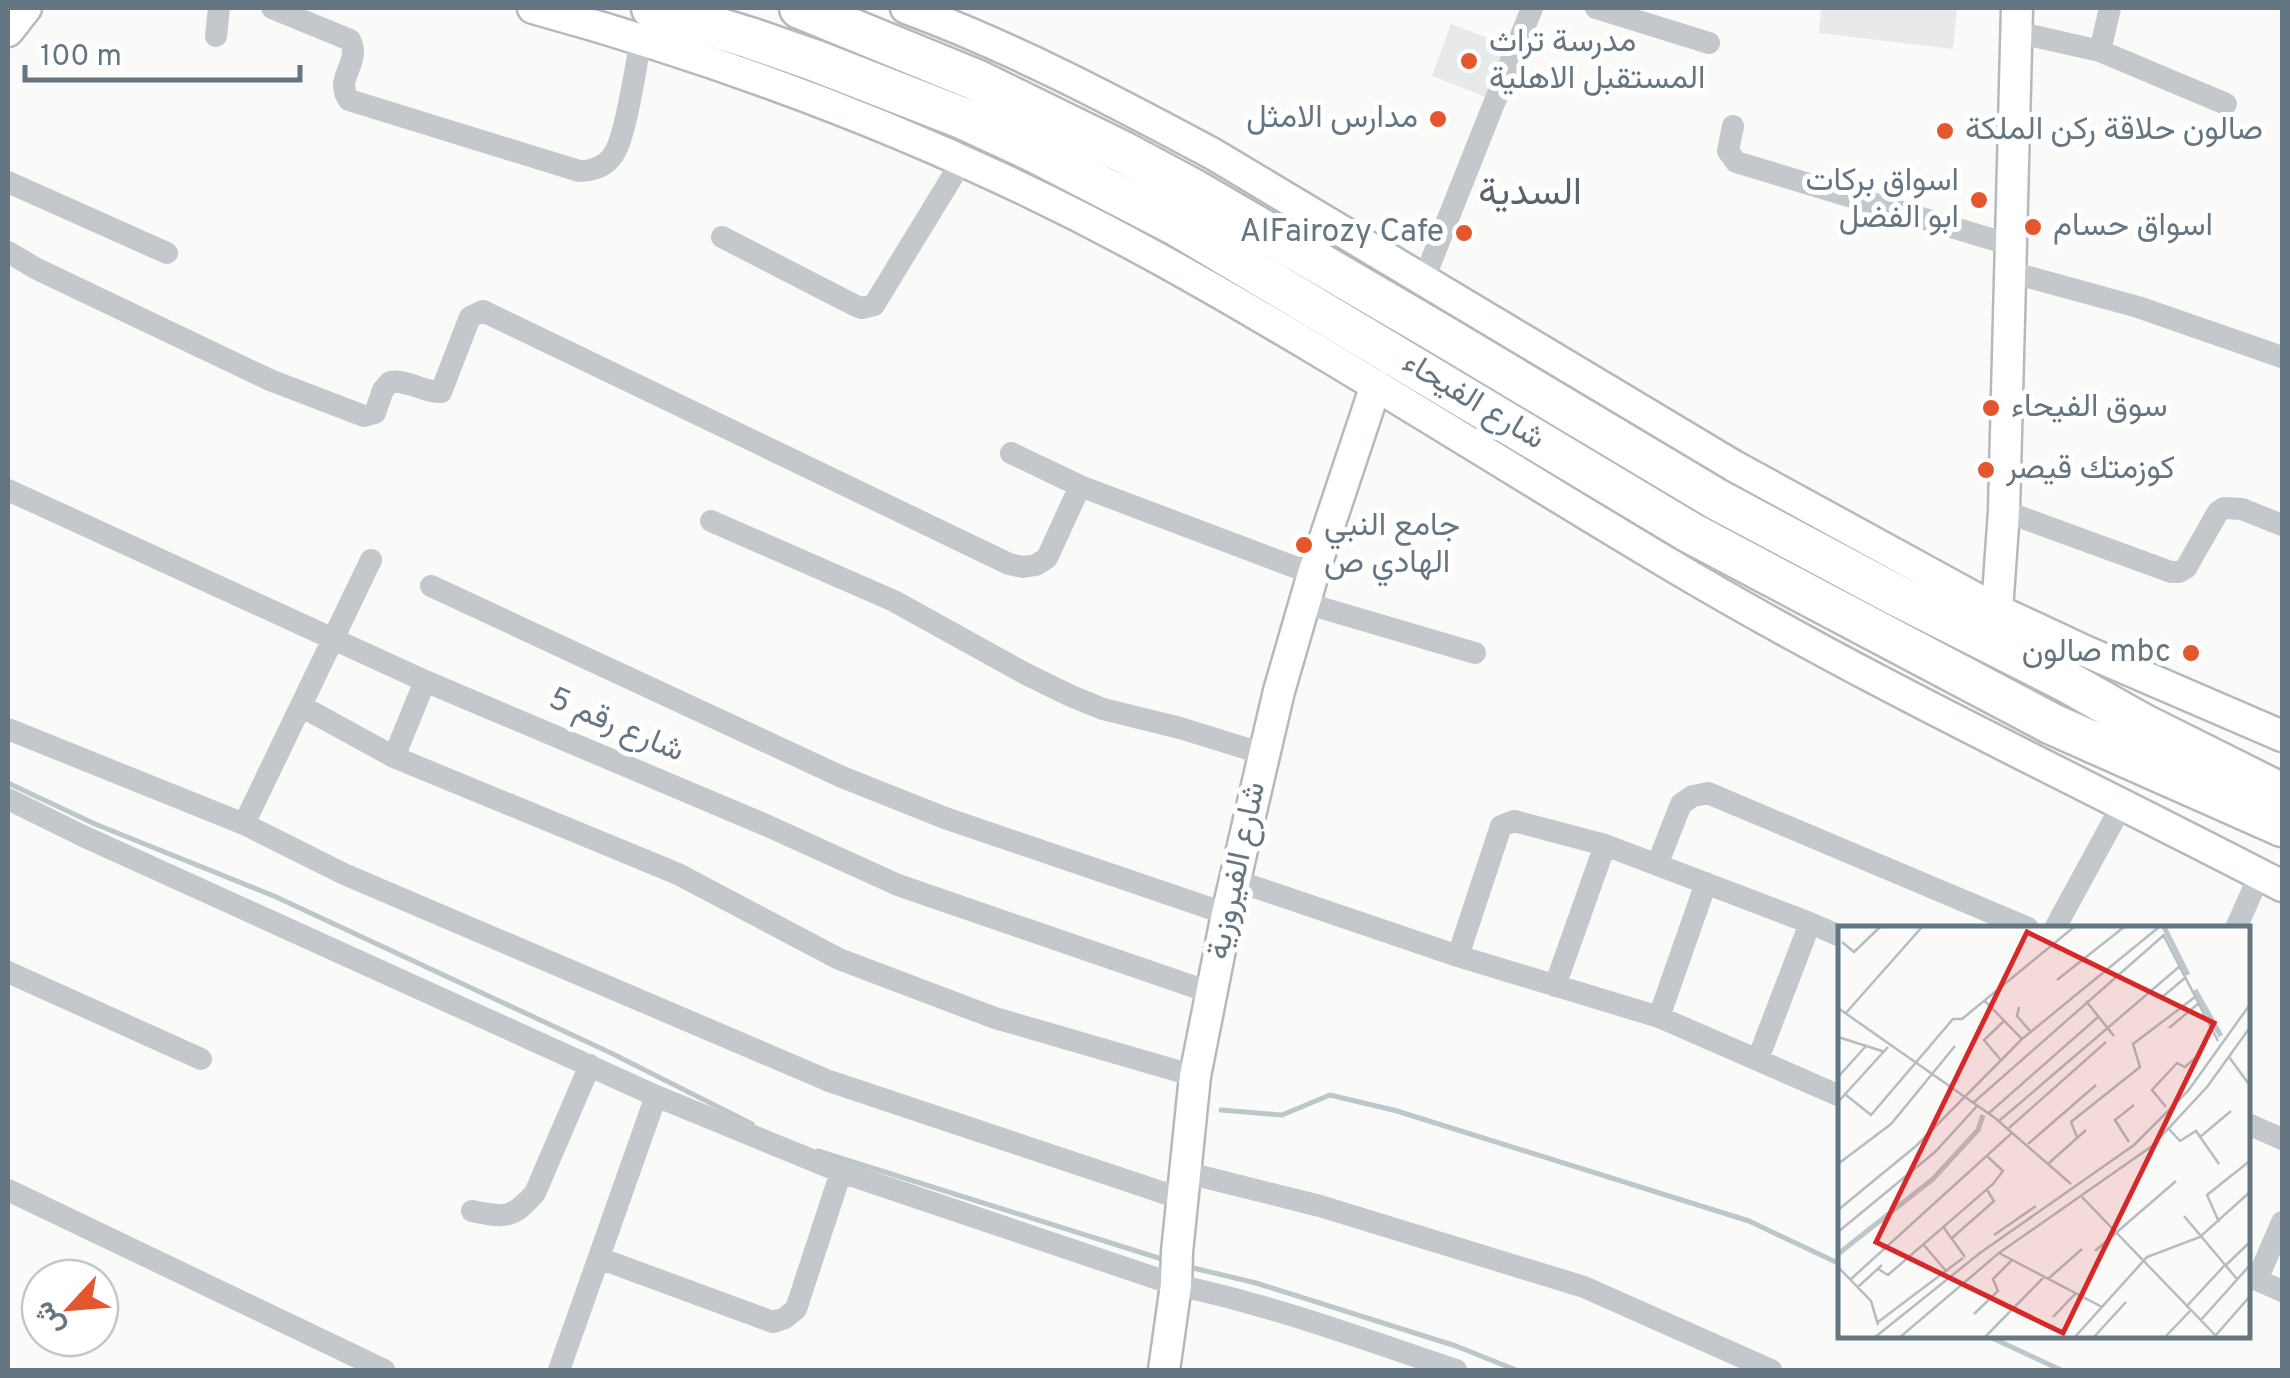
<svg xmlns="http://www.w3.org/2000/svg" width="2290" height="1378" font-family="Overpass,Vazirmatn,sans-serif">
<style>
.built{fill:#e8e9e9}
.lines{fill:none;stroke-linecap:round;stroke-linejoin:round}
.stream{stroke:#bbc7cb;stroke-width:5}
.secondary-casing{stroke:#b3babf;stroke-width:35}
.highway-casing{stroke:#b4b9bd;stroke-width:45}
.street{stroke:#c3c8cc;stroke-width:22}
.secondary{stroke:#fff;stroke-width:30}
.highway{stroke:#fff;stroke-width:40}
.poi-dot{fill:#e4572e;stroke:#fff;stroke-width:4}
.labels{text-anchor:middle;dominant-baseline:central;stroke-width:10;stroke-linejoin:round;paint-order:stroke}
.poi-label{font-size:32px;fill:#657683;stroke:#fff;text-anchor:start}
.street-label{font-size:32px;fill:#657683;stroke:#fff}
.quarter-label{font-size:38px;fill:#57646e;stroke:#fff}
.inset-river{fill:none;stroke:#bbc7cb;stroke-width:5}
.inset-road{fill:none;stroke:#b5bdc2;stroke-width:2.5}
.view{fill:#d62828;fill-opacity:0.15;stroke:#d62828;stroke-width:5}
.inset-edge{fill:none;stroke:#657683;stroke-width:5}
</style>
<rect width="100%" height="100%" fill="#fafaf8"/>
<!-- built -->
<path class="built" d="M 1821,8 L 1957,8 L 1953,49 L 1819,33 Z
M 1451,24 L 1506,45 L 1486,97 L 1432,76 Z"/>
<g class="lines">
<!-- stream -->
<path class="stream" d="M 8,783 L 95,824 L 274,896 L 611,1053 L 752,1124
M 1221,1110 L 1282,1115 L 1330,1095 L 1397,1111 L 1749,1221 L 1840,1264
M 818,1151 L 1165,1260
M 1185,1266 L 1256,1283 L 1456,1346 L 1516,1370
M 1988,1336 L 2061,1370"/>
<defs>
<path id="secondary" d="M 533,8 C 751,68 965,151 1163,261 C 1336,357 1501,464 1671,565 C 1869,683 2078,780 2282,886
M 906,8 C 1012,47 1114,101 1213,154 L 1734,466 L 1997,610 L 2085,651 L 2282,736
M 8,31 L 26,8
M 1997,610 L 2004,511 L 2017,8
M 1164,1370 L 1176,1285 L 1177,1252 L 1195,1076 L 1227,914 L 1279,691 L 1313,574 L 1376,385"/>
<path id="highway" d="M 652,8 L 750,38 L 816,61 L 962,118 L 1033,151 L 1178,226 L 1691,533 L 2052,724 L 2282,826
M 800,8 L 976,80 L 1123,152 L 1194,190 L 1435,331 L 1716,499 L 1894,594 L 2071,684 L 2142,724 L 2282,794"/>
</defs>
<!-- secondary casing -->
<use href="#secondary" class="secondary-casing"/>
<!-- highway casing -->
<use href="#highway" class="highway-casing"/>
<!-- street -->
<path class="street" d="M 272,8 L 350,40 C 362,63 333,78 349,100 L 579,171 C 592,171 605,167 613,155 C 626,138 636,64 641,39
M 1596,8 L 1709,43
M 2016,32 L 2100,51 L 2226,104
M 216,36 L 219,8
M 2100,51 L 2110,8
M 1733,126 L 1728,151 L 1736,162 L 2011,245
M 8,182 L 167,253
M 722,237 L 856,306 L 862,308 L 874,305 L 962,161
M 8,252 L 37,269 L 270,380 L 364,416 L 375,413 L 383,390 L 390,382 C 408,379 424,393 441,392 L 470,317 L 483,311 L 1009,564 L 1023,567 L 1036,565 L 1047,558 L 1080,486
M 2010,272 L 2138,307 L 2282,357
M 1424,279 L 1532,8
M 1011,453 L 1080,486 L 1313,574
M 8,490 L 425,681 L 768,826 L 898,885 L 1212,993
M 2004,511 L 2171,572 L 2179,572 L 2186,568 L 2218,512 L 2224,508 L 2242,509 L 2282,525
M 711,521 L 894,601 L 1026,674 L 1071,696 L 1103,709 L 1180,728 L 1264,754
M 431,586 L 842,777 L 945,818 L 1227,914
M 1305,603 L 1475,653
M 301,706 L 394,757 L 678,874 L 839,959 L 995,1018 L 1195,1076
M 8,729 L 244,824 L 344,874 L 829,1081 L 1182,1199
M 394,757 L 425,681
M 8,799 L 83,836 L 656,1096 L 841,1172 L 1176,1285 C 1272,1305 1363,1339 1456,1370
M 244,824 L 371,560
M 1657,865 L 1681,804 L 1693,796 L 1708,793 L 2028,928
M 1234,880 L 1458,956 L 1659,1017 L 1840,1096
M 2055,928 L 2122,805
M 2236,928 L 2260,874
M 1458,956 L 1501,826 L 1514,821 L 1605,845 L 1810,923 L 1840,936
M 8,972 L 201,1059
M 1555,986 L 1605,845
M 1659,1017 L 1706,883
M 1758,1059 L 1810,923
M 2248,1124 L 2282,1139
M 1184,1172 L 1320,1206 L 1584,1287 L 1771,1370
M 8,1190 L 384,1370
M 472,1211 C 505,1218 512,1219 535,1193 L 590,1065
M 599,1258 L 773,1322 L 785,1318 L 796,1309 L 841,1172
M 2248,1276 L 2282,1291
M 2257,1280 L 2282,1222
M 559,1370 L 656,1096"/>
<!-- secondary -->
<use href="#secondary" class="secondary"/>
<!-- highway -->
<use href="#highway" class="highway"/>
</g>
<!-- markers -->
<g class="poi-dot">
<circle cx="1469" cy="61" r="10"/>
<circle cx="1438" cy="119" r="10"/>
<circle cx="1945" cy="131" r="10"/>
<circle cx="1979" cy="200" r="10"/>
<circle cx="2033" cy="227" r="10"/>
<circle cx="1464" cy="233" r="10"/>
<circle cx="1991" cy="408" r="10"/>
<circle cx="1986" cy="470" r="10"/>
<circle cx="1304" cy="545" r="10"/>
<circle cx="2191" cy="653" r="10"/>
</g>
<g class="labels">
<!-- poi labels -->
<g class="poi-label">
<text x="1489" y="43">مدرسة تراث<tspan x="1489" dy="37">المستقبل الاهلية</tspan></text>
<text x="1418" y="119" text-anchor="end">مدارس الامثل</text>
<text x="1965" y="131">صالون حلاقة ركن الملكة</text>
<text x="1959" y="182" text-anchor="end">اسواق بركات<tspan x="1959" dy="37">ابو الفضل</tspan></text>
<text x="2053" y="227">اسواق حسام</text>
<text x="1444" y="233" text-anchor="end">AlFairozy Cafe</text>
<text x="2011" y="408">سوق الفيحاء</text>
<text x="2006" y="470">كوزمتك قيصر</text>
<text x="1324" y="527">جامع النبي<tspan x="1324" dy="37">الهادي ص</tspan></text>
<text x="2171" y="653" text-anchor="end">صالون mbc</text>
</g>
<!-- street labels -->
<g class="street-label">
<text transform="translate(1473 402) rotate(31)">شارع الفيحاء</text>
<text transform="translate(616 726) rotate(23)">شارع رقم 5</text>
<text transform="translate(1238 871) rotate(-78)">شارع الفيروزية</text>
</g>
<!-- quarter labels -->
<g class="quarter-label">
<text x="1530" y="194">السدية</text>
</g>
</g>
<!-- overview -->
<g transform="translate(1838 926)">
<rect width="412" height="412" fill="#fafaf8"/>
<path class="inset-river" d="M 326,1 L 350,49M 357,64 L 383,110M 0,328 L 95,253 L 140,204 L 145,189"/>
<path class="inset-road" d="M 325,8 L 380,115M 4,16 L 16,26 L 42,1M 219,54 L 286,1M 323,72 L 347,52M 146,74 L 184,113M 248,75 L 276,110M 181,81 L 179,90 L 193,106M 0,82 L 157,192 L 233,258M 7,88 L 84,1M 331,102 L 361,77M 0,111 L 47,126M 391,131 L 413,161M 162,133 L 146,114 L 166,95M 0,151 L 28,120M 8,169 L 33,189 L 115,93 L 124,93 L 236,1M 0,176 L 50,121M 135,177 L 326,9M 328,181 L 314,164 L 339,137 L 347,141 L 364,126M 151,187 L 260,91M 161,195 L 342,40M 171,202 L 268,116M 331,203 L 342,215 L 358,205 L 381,238M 239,211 L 233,196 L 302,141 L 295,118 L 357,71M 362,211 L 393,185M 291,216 L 277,194 L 296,179M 190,218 L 258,159M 211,237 L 248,204M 0,238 L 53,198 L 117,120M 244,271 L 380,412M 0,284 L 78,220 L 184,113 L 321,1M 346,290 L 399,353M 381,296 L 369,269 L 413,234M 106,302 L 127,331M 0,306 L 97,226 L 139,180M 156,309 L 198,280M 114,312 L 156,275 L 149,264M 85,318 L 108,345M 257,325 L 338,255M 161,327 L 264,381M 387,340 L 413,315M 0,341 L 33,375 L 40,399M 40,343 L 50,349 L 155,258 L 165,245 L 150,231M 13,353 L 175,206M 210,353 L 244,323M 20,361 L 44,339M 348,381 L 387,339M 136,388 L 160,365 L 155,353 L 174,334M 215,391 L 238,367M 362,395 L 413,338M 40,396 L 125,332M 378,409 L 413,369M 328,410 L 352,385M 36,412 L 142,327 L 296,219 L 350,165 L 413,77M 61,412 L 161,327 L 314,220 L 369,161 L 413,100M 146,412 L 206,351M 236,412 L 309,331 L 362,311 L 413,265M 255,412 L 288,376"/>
<path class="view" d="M 189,6 L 376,97 L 225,407 L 38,316 Z"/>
<rect width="412" height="412" class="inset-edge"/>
</g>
<!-- border -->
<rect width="2290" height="1378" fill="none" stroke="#657683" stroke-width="20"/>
<!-- north arrow -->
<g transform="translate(70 1308) rotate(244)"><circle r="48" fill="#ffffff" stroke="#c1c8cd" stroke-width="2.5"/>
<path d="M0-8L18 38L0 25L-18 38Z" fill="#e4572e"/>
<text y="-15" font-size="28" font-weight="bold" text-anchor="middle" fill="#657683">ش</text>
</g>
<!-- scale -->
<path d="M25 65v15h275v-15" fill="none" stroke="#657683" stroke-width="5"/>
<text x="40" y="65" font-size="30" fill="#657683" stroke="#ffffff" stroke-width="8" paint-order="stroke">100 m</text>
</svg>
